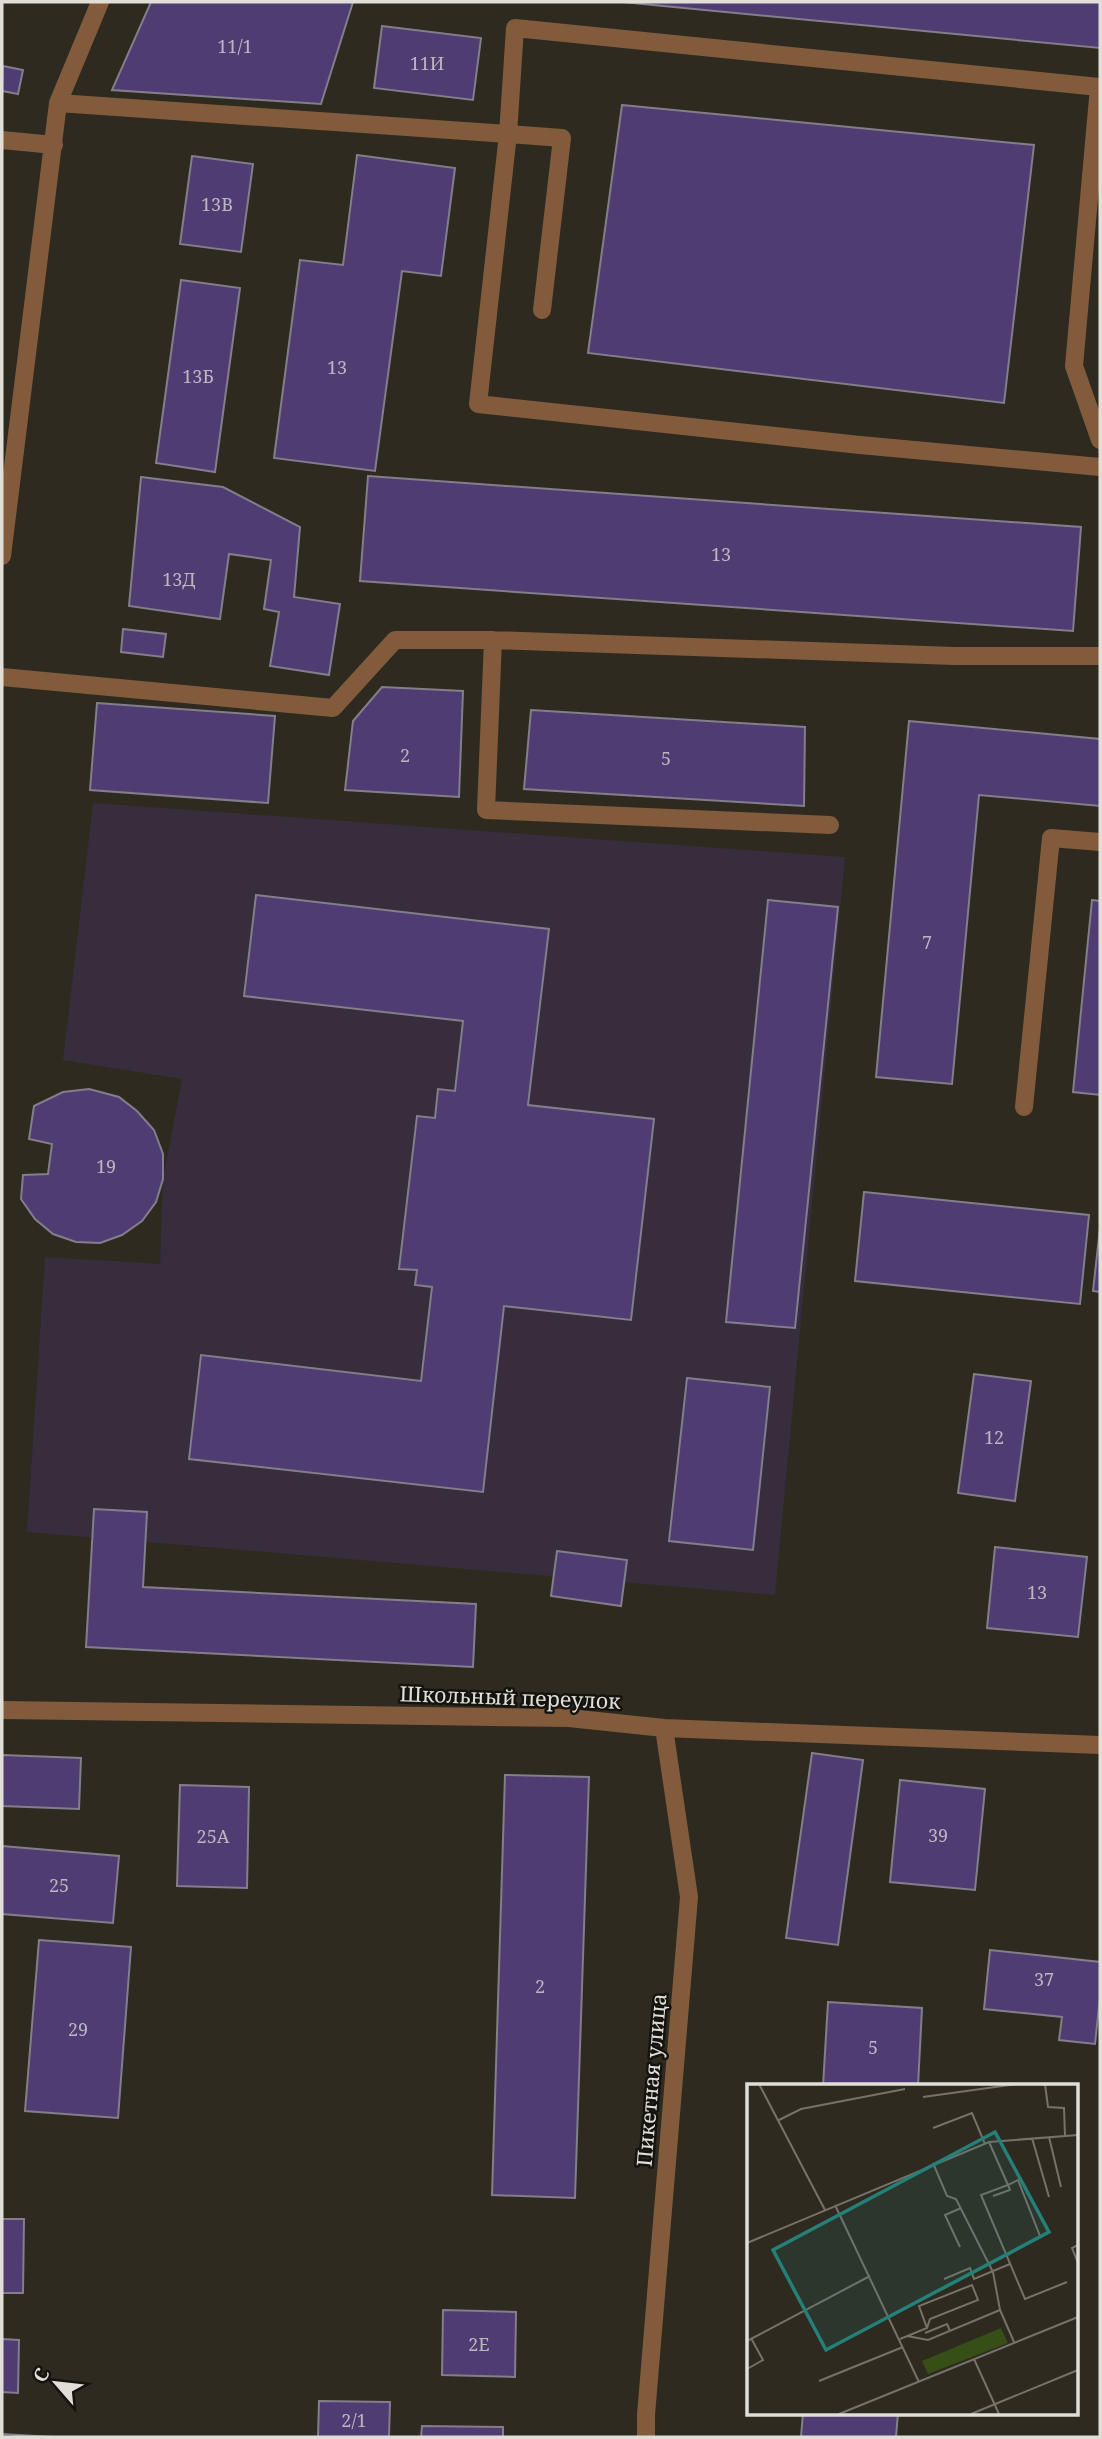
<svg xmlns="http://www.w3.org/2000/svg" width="1102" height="2439" font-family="'Noto Serif',serif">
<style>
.education{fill:#372d3d}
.building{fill:#4f3c73;stroke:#827e8a;stroke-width:2}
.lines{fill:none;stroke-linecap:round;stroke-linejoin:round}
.minor{stroke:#815b3b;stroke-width:18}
.labels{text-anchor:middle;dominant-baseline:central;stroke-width:5;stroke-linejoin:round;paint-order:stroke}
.number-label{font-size:18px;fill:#bcb6bf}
.street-label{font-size:21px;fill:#e1ded8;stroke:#15130e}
.inset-road{fill:none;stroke:#76726a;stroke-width:2}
.view{fill:#248079;fill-opacity:0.15;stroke:#248079;stroke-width:3.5}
.inset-edge{fill:none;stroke:#e1ded8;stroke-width:3.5}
</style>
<rect width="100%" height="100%" fill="#2e2a20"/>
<!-- education -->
<path class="education" d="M 93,803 L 845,857 L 775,1595 L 27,1532 L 45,1257 L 160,1264 L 163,1179 L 182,1079 L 63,1060 Z"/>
<!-- building -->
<path class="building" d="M 151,2 L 353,2 L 321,104 L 112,90 Z
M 622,2 L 1100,2 L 1100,48 Z
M 382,26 L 481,38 L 473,100 L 374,88 Z
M 3,66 L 23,70 L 18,94 L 2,91 Z
M 622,105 L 1034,145 L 1004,403 L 588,353 Z
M 357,155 L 455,168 L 441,276 L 402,271 L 375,471 L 274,458 L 300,260 L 343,265 Z
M 192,156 L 253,164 L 241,252 L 180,244 Z
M 181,280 L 240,288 L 215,472 L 156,463 Z
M 368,476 L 1081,527 L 1073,631 L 360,581 Z
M 141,477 L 223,487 L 300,527 L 294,597 L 340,604 L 329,675 L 270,666 L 279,612 L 264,609 L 271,560 L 229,554 L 220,619 L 129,606 Z
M 123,629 L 166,634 L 163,657 L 121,652 Z
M 382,687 L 463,691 L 459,797 L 345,790 L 353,721 Z
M 97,703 L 275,716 L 268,803 L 90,790 Z
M 531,710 L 805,727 L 804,806 L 524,789 Z
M 909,721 L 1100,739 L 1100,806 L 979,795 L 952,1084 L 876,1077 Z
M 256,895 L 549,929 L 528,1105 L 654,1119 L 631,1320 L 504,1306 L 483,1492 L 189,1459 L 201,1355 L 421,1381 L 432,1287 L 415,1285 L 417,1270 L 399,1269 L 417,1116 L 435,1118 L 438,1089 L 455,1091 L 463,1021 L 244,996 Z
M 768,900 L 838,907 L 795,1328 L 726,1322 Z
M 1092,900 L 1100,901 L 1100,1095 L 1073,1092 Z
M 89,1089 L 119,1097 L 137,1111 L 154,1130 L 163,1154 L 163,1179 L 156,1202 L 142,1221 L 122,1235 L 100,1243 L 76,1242 L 53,1234 L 35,1219 L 21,1199 L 23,1175 L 48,1174 L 52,1144 L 29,1139 L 34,1106 L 63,1092 Z
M 864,1192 L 1089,1215 L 1080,1304 L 855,1281 Z
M 1100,1228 L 1100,1292 L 1093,1291 Z
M 974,1374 L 1031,1381 L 1015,1501 L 958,1493 Z
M 687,1378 L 770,1387 L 753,1550 L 669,1541 Z
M 94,1509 L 147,1512 L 143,1587 L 476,1604 L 473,1667 L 86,1647 Z
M 995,1547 L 1087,1557 L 1078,1637 L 987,1628 Z
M 557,1551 L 627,1560 L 621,1606 L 551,1596 Z
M 812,1753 L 863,1760 L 838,1945 L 786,1938 Z
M 2,1755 L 81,1758 L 79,1809 L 2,1806 Z
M 505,1775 L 589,1777 L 575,2198 L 492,2195 Z
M 900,1780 L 985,1789 L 975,1890 L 890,1882 Z
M 180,1785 L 249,1787 L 247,1888 L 177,1886 Z
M 2,1846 L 119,1856 L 113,1923 L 2,1914 Z
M 39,1940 L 131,1947 L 118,2118 L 25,2111 Z
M 990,1950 L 1100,1962 L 1100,1997 L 1095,2044 L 1059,2040 L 1062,2017 L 984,2009 Z
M 828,2002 L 922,2008 L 918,2086 L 823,2086 Z
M 2,2219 L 24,2219 L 23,2293 L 2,2293 Z
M 443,2310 L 516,2312 L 515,2377 L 442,2375 Z
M 2,2339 L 19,2340 L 18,2393 L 2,2392 Z
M 319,2401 L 390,2402 L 389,2437 L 318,2437 Z
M 803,2413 L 898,2413 L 896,2437 L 801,2437 Z
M 422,2426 L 503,2427 L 503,2437 L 421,2437 Z
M 2,2434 L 53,2437 L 2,2437 Z"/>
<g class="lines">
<!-- minor -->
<path class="minor" d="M 58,103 L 508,134 L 478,404 L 860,445 L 1100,467
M 2,140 L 54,145
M 542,310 L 562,138 L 508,134 L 515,28 L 1099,87 L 1074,366 L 1100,440
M 2,556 L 58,103 L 100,2
M 493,640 L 486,810 L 830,825
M 2,677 L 333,708 L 395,640 L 493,640 L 954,656 L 1100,656
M 1024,1107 L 1051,838 L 1100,842
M 2,1710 L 569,1718 L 664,1728 L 1100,1745
M 646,2437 L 646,2415 L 689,1897 L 664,1728"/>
</g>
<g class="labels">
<!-- number labels -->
<g class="number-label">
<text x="235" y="46">11/1</text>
<text x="427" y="63">11И</text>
<text x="217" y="204">13В</text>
<text x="337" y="367">13</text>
<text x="198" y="376">13Б</text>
<text x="721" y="554">13</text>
<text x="179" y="579">13Д</text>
<text x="405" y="755">2</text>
<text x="666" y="758">5</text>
<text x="927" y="942">7</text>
<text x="106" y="1166">19</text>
<text x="994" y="1437">12</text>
<text x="1037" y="1592">13</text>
<text x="938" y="1835">39</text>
<text x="213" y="1836">25А</text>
<text x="59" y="1885">25</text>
<text x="1044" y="1979">37</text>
<text x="540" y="1986">2</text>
<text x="78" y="2029">29</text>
<text x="873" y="2047">5</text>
<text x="479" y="2344">2Е</text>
<text x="354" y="2420">2/1</text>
</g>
<!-- street labels -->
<g class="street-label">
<text transform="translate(510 1697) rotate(2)">Школьный переулок</text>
<text transform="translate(651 2080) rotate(-85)">Пикетная улица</text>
</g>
</g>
<!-- overview -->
<g transform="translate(747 2084)">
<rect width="331" height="331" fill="#2e2a20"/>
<path d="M 254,244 L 261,259 L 181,290 L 175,277 Z" fill="#354f17"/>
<path class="inset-road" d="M 12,0 L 78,126M 298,0 L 301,23 L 317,24 L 318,52M 176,13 L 270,0M 32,36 L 54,25 L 158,5M 186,44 L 225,29 L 238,60M 302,53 L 314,103M 285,54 L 302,113M 242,58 L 261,101 L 234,111 L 278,215 L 320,198M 186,79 L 200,112 L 209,115 L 246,188 L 253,226 L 267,258M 246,112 L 263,106 L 261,101 L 271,96 L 293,152 L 259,172M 88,121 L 172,298M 0,159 L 242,58 L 331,51M 331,161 L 325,164 L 331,179M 213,163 L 198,131 L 214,124M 197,195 L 223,184 L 227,195 L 263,180M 178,249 L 200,240 L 203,247M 160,252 L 181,256 L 253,226M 153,255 L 180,244 L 183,235 L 231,216 L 225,201 L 172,222 L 180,244M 0,257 L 123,192M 227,275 L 252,330M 0,285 L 16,276 L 4,254M 72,297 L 156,263M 92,330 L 331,233M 224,330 L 331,286"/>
<path class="view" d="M 248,48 L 302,148 L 79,266 L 26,166 Z"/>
<rect width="331" height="331" class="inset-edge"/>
</g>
<!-- border -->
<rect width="1102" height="2439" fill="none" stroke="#e1ded8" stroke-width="7"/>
<!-- north arrow -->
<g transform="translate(56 2383) rotate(298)" stroke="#15130e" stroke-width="5" paint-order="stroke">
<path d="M0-5L12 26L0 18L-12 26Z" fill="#e1ded8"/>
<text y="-10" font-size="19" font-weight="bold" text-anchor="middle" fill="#e1ded8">С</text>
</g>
</svg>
